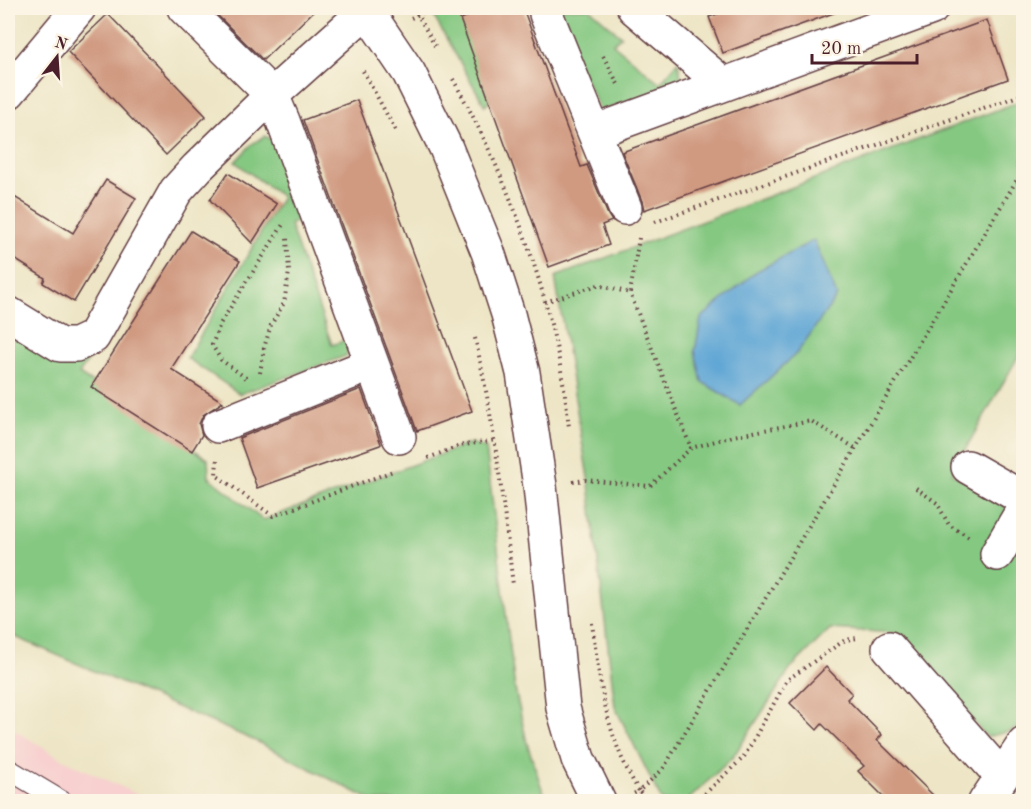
<svg xmlns="http://www.w3.org/2000/svg" width="1031" height="809" font-family="'Old Standard TT',serif">
<style>
.built{fill:#f7d0cf}
.green{fill:#84c881;stroke:#677456;stroke-width:1.5}
.water{fill:#5fa6d5;stroke:#546280;stroke-width:1.5}
.building{fill:#d09a81}
.lines{fill:none;stroke-linecap:round;stroke-linejoin:round}
.service-casing{stroke:#623d42;stroke-width:22}
.minor-casing{stroke:#623d42;stroke-width:36}
.tertiary-casing{stroke:#623d42;stroke-width:36}
.path{stroke:#623d42;stroke-width:4;stroke-dasharray:1.5 4.5;stroke-linecap:butt}
.service{stroke:#fff;stroke-width:20}
.minor{stroke:#fff;stroke-width:33}
.tertiary{stroke:#fff;stroke-width:33}
</style>
<rect width="100%" height="100%" fill="#fcf5e5"/>
<filter id="ink" filterUnits="userSpaceOnUse"><feTurbulence type="fractalNoise" baseFrequency=".0167" numOctaves="2"/><feDisplacementMap in="SourceGraphic" scale="12" xChannelSelector="R" yChannelSelector="G"/><feConvolveMatrix kernelMatrix="1 2 1 2 8 2 1 2 1" color-interpolation-filters="sRGB"/></filter>
<filter id="wash" filterUnits="userSpaceOnUse"><feTurbulence type="fractalNoise" baseFrequency=".008" numOctaves="4" result="noise"/><feDisplacementMap in="SourceGraphic" scale="24" xChannelSelector="R" yChannelSelector="G"/><feGaussianBlur stdDeviation="1.35" result="paint"/><feColorMatrix in="noise" values="0 0 0 0 0 0 0 0 0 0 0 0 0 0 0 0 0 1.4 0 .05"/><feComposite in="paint" operator="in"/></filter>
<g filter="url(#wash)">
<rect width="100%" height="100%" fill="#ede5c5"/>
<!-- built -->
<path class="built" d="M 8,726 L 59,757 L 151,801 L 8,801 Z"/>
<!-- green -->
<path class="green" d="M 429,8 L 461,8 L 490,101 L 485,106 Z
M 549,8 L 589,8 L 621,36 L 613,44 L 660,83 L 678,62 L 681,76 L 676,87 L 601,111 Z
M 1023,100 L 1023,348 L 952,473 L 1023,517 L 1023,725 L 1011,731 L 987,737 L 895,633 L 830,629 L 791,668 L 733,757 L 687,801 L 662,801 L 615,707 L 589,484 L 555,277 Z
M 265,136 L 274,141 L 303,217 L 290,225 L 332,345 L 351,338 L 350,348 L 346,356 L 240,394 L 187,358 L 282,197 L 235,162 L 252,144 Z
M 8,321 L 99,344 L 79,374 L 208,459 L 209,477 L 263,520 L 471,443 L 486,448 L 515,689 L 527,743 L 546,801 L 373,801 L 260,743 L 13,636 L 8,630 Z"/>
<!-- water -->
<path class="water" d="M 814,240 L 837,296 L 797,353 L 740,405 L 702,382 L 695,351 L 701,318 L 757,271 Z"/>
<g id="blocks">
<!-- building -->
<path class="building" d="M 210,8 L 317,8 L 263,60 Z
M 492,8 L 523,8 L 581,167 L 587,165 L 608,215 L 612,221 L 602,225 L 609,245 L 549,267 L 460,19 Z
M 734,8 L 838,8 L 839,11 L 723,53 L 709,17 Z
M 108,14 L 206,116 L 166,155 L 68,52 Z
M 987,20 L 1008,79 L 644,210 L 642,201 L 622,152 Z
M 357,100 L 472,411 L 417,431 L 303,120 Z
M 228,173 L 277,204 L 252,243 L 210,200 Z
M 106,180 L 136,198 L 74,302 L 43,283 L 45,278 L 8,255 L 8,193 L 73,233 Z
M 191,231 L 240,261 L 171,369 L 223,402 L 203,415 L 199,424 L 202,435 L 192,451 L 91,387 Z
M 361,389 L 381,444 L 380,445 L 257,488 L 239,438 Z
M 826,667 L 852,694 L 847,699 L 882,735 L 877,740 L 939,801 L 888,801 L 858,771 L 864,766 L 822,724 L 817,730 L 790,703 Z"/>
</g>
</g>
<g filter="url(#ink)">
<use href="#blocks" fill-opacity="0" stroke="#623d42" stroke-width="1.5"/>
<g class="lines">
<defs>
<path id="service" d="M 8,769 L 63,802"/>
<path id="minor" d="M 184,8 L 272,95 L 283,121 L 399,437
M 634,8 L 723,84
M 546,14 L 625,208
M 9,92 L 79,8
M 594,132 L 932,8
M 8,313 L 60,345 L 76,345 L 93,337 L 176,191 L 197,168 L 272,95 L 367,10
M 218,426 L 372,364
M 968,467 L 1024,499
M 997,554 L 1024,508
M 889,648 L 1001,776
M 985,802 L 1024,744"/>
<path id="tertiary" d="M 365,8 L 409,73 L 446,148 L 488,252 L 508,314 L 523,373 L 540,486 L 563,708 L 578,759 L 599,802"/>
</defs>
<!-- service casing -->
<use href="#service" class="service-casing"/>
<!-- minor casing -->
<use href="#minor" class="minor-casing"/>
<!-- tertiary casing -->
<use href="#tertiary" class="tertiary-casing"/>
<!-- path -->
<path class="path" d="M 414,8 L 435,46
M 411,18 L 432,8
M 603,56 L 619,86
M 363,71 L 397,133
M 453,79 C 511,183 558,310 569,428
M 655,222 L 1024,94
M 639,238 L 630,293 L 691,448
M 545,302 L 598,285 L 630,293
M 475,338 C 494,420 503,502 513,585
M 260,373 L 264,348 L 271,325 L 284,303 L 289,272 L 287,238
M 246,378 L 221,360 L 212,345 L 220,324 L 284,223
M 428,458 L 459,446 L 496,440
M 217,460 L 216,475 L 273,516 L 393,471
M 573,482 L 585,480 L 650,486 L 691,448 L 733,436 L 811,421 L 855,448
M 916,488 L 937,503 L 949,525 L 969,537
M 592,623 C 600,685 606,737 639,791 L 631,795
M 649,802 L 639,791 L 663,769 L 1024,168
M 696,802 L 744,757 L 787,680 L 845,640 L 858,638"/>
<!-- service -->
<use href="#service" class="service"/>
<!-- minor -->
<use href="#minor" class="minor"/>
<!-- tertiary -->
<use href="#tertiary" class="tertiary"/>
</g>
</g>
<!-- margin -->
<rect width="1031" height="809" fill="none" stroke="#fcf5e5" stroke-width="30"/>
<!-- north arrow -->
<g transform="translate(57 57) rotate(17)" stroke="#fcf5e5" stroke-width="4.5" paint-order="stroke">
<path d="M0-4.5L10 22L0 15L-10 22Z" fill="#4a1f2b"/>
<text y="-9" font-size="16" font-weight="bold" text-anchor="middle" fill="#4a1f2b">N</text>
</g>
<!-- scale -->
<path d="M812 54v9h105v-9" fill="none" stroke="#4a1f2b" stroke-width="3"/>
<text x="821" y="54" font-size="18" fill="#4a1f2b" stroke="#fcf5e5" stroke-width="4.5" paint-order="stroke">20 m</text>
</svg>
